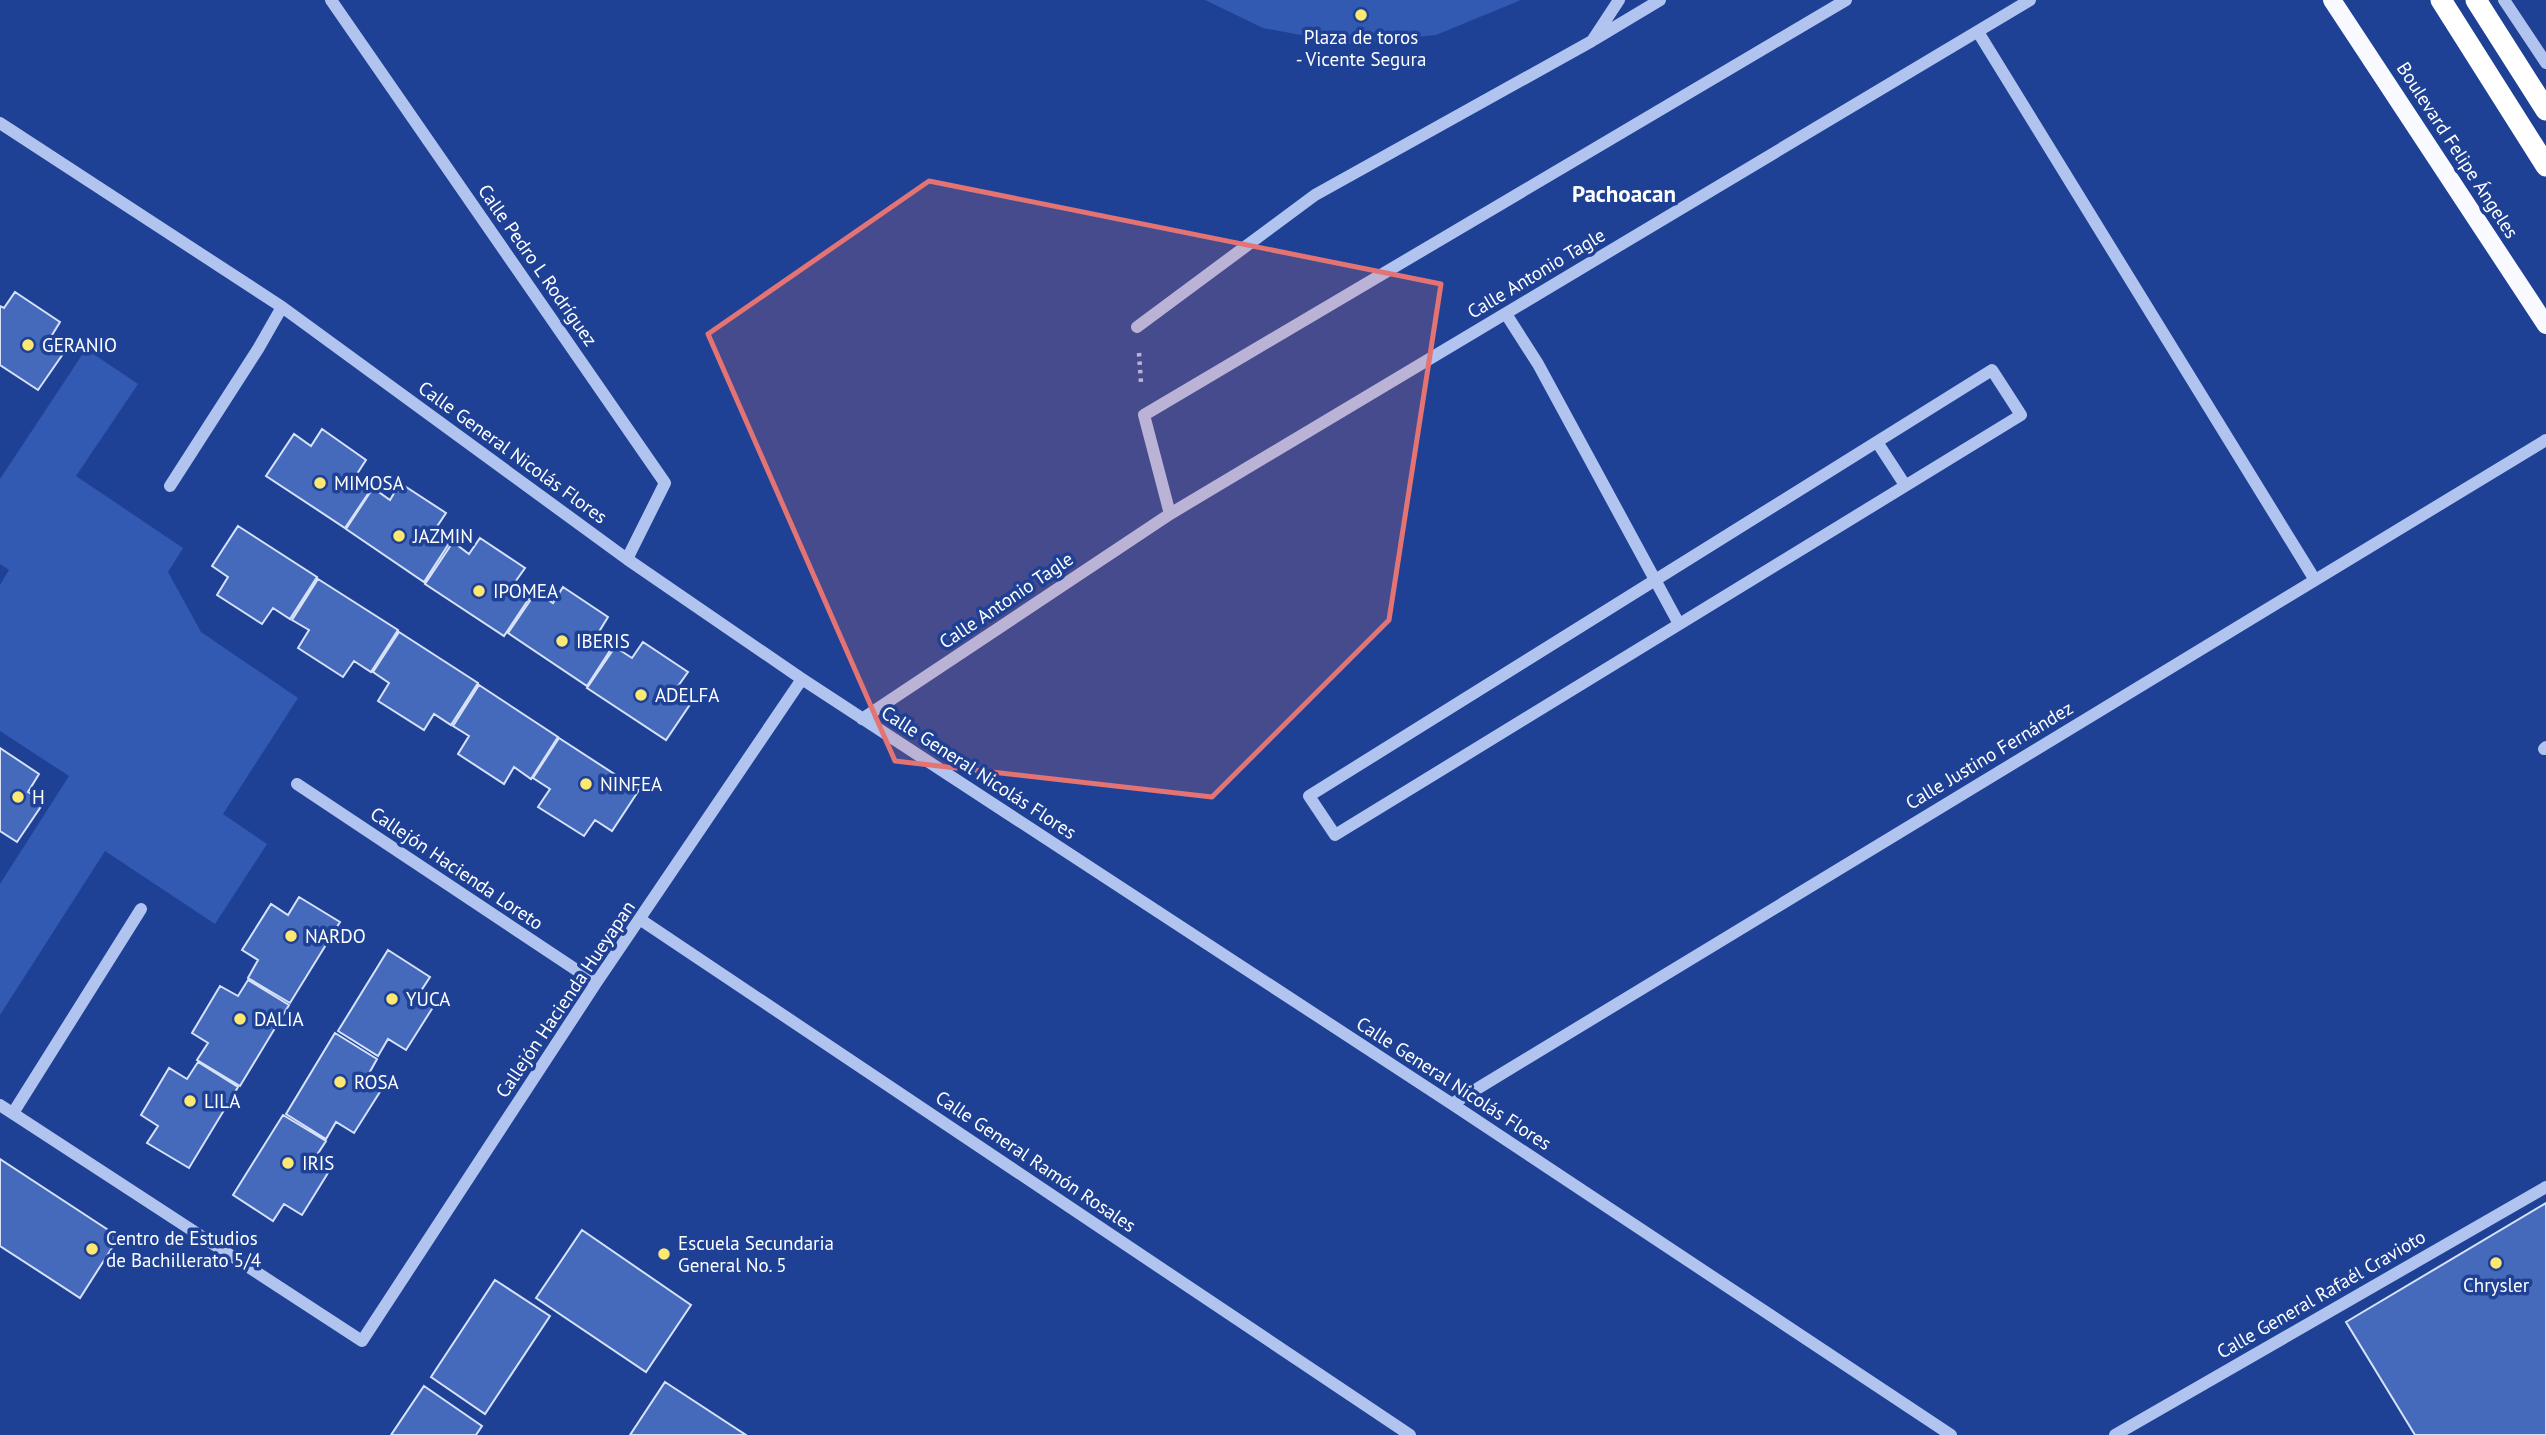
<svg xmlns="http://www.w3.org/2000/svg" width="2546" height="1435" font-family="'PT Sans',sans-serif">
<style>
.green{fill:#325ab3}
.building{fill:#466abb;stroke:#d7e2fa;stroke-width:2}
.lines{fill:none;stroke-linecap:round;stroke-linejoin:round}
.path{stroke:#b1c4ef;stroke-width:4.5;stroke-dasharray:3.5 5;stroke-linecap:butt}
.minor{stroke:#b1c4ef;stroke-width:12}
.major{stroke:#f9faff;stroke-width:18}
.highway{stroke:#fff;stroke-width:21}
.marked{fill:#e47373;fill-opacity:0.2;stroke:#e47373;stroke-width:5;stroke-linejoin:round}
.poi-dot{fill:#fde871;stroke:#1e4195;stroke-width:2.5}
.labels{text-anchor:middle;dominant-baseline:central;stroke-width:7;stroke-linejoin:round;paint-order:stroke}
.poi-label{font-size:19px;fill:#fff;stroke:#1e4195;text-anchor:start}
.street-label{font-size:19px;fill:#fff;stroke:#1e4195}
.quarter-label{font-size:23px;font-weight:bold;fill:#fff;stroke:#1e4195}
</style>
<rect width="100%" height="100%" fill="#1e4195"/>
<!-- green -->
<path class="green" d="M 1205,0 L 1521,0 L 1436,35 L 1350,44 L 1263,28 Z
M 86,349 L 138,384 L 76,476 L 183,548 L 168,572 L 201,632 L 298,698 L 223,814 L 267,844 L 215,924 L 105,851 L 0,1015 L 0,884 L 69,776 L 0,731 L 0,585 L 9,570 L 0,564 L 0,479 Z"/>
<!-- building -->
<path class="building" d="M 15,292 L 60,322 L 49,340 L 65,351 L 38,390 L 0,365 L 0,306 L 4,308 Z
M 322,429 L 366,460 L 355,477 L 372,488 L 345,528 L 266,476 L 294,434 L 311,446 Z
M 400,483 L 446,513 L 434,531 L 450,542 L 424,582 L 346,529 L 373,488 L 390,500 Z
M 238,526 L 317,577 L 290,619 L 273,608 L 262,624 L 217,595 L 228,577 L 212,566 Z
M 480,538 L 525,568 L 513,585 L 530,597 L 504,636 L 425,584 L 453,542 L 469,554 Z
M 318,579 L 398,630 L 371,672 L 354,661 L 343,677 L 298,648 L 309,630 L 292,620 Z
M 563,587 L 608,617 L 597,635 L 613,646 L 587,686 L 508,633 L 536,592 L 553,603 Z
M 399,632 L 478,683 L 451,725 L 434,714 L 424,730 L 378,701 L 389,683 L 373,672 Z
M 643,642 L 688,672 L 676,689 L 693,700 L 666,740 L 587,688 L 615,647 L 632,658 Z
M 479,685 L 558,737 L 531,779 L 514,767 L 504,784 L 458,754 L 469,736 L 453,726 Z
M 559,738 L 639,790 L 612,831 L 595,820 L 584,836 L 538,807 L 550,789 L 533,778 Z
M 0,748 L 39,774 L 28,792 L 44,802 L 17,842 L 0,831 Z
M 299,897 L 340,922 L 290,1003 L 248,978 L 258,960 L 242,950 L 271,904 L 288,915 Z
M 388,950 L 430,977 L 419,994 L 435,1004 L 406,1050 L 388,1039 L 378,1056 L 338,1031 Z
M 248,980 L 289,1005 L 240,1086 L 197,1060 L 208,1043 L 192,1033 L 220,986 L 238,996 Z
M 335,1033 L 377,1059 L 367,1077 L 383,1087 L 354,1133 L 336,1122 L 326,1139 L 286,1114 Z
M 198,1062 L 238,1087 L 189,1168 L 147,1143 L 158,1126 L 141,1115 L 169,1068 L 187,1079 Z
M 283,1115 L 326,1141 L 315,1158 L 331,1168 L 302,1215 L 284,1204 L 273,1221 L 233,1195 Z
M 0,1159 L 119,1237 L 80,1298 L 0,1246 Z
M 2546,1203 L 2546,1435 L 2415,1435 L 2346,1322 Z
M 582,1230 L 691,1305 L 646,1372 L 536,1298 Z
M 495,1280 L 550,1316 L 485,1414 L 431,1377 Z
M 665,1382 L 746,1435 L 630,1435 Z
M 424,1386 L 482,1426 L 476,1435 L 391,1435 Z"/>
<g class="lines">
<!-- path -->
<path class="path" d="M 1139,353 L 1141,383"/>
<!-- minor -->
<path class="minor" d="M 331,0 L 665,483 L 627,559
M 2504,0 L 2546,63
M 1978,32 L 2315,580
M 1595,39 L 1660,0
M 0,123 L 282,307 L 627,559 L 802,679 L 1452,1104 L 1951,1435
M 1506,314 L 1538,364 L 1679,624
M 1137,327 L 1315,195 L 1592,41 L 1619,0
M 1992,370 L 2021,415 L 1335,835 L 1309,796 Z
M 1877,442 L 1905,485
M 170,486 L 258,349 L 282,307
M 1170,514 L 1144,415 L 1846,0
M 862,719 L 1170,514 L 2030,0
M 2544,749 L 2546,747
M 297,784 L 596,983
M 641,920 L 1410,1435
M 1452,1104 L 2546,440
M 0,1105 L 362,1341 L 596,983 L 802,679
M 13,1113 L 141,909
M 2115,1435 L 2546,1187"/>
<!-- major -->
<path class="major" d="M 2332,0 L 2546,325"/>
<!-- highway -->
<path class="highway" d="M 2441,0 L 2546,166
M 2476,0 L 2546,110"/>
</g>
<!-- marked area -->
<path class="marked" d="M 929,181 L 1441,284 L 1389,620 L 1212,797 L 895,761 L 708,334 Z"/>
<!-- markers -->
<g class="poi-dot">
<circle cx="1361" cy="15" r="7"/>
<circle cx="28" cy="345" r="7"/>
<circle cx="320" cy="483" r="7"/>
<circle cx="399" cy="536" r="7"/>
<circle cx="479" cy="591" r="7"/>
<circle cx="562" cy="641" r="7"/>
<circle cx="641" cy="695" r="7"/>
<circle cx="586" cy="784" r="7"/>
<circle cx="18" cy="797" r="7"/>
<circle cx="291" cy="936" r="7"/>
<circle cx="392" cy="999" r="7"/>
<circle cx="240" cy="1019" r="7"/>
<circle cx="340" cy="1082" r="7"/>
<circle cx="190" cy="1101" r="7"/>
<circle cx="288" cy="1163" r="7"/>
<circle cx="92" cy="1249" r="7"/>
<circle cx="664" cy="1254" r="7"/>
<circle cx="2496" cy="1263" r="7"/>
</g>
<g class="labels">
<!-- poi labels -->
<g class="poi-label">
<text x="1361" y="37" text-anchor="middle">Plaza de toros<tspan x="1361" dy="22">- Vicente Segura</tspan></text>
<text x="42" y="345">GERANIO</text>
<text x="334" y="483">MIMOSA</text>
<text x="413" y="536">JAZMIN</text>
<text x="493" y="591">IPOMEA</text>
<text x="576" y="641">IBERIS</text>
<text x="655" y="695">ADELFA</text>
<text x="600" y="784">NINFEA</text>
<text x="32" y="797">H</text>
<text x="305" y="936">NARDO</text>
<text x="406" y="999">YUCA</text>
<text x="254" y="1019">DALIA</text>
<text x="354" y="1082">ROSA</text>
<text x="204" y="1101">LILA</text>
<text x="302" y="1163">IRIS</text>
<text x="106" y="1238">Centro de Estudios<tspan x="106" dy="22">de Bachillerato 5/4</tspan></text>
<text x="678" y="1243">Escuela Secundaria<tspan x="678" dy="22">General No. 5</tspan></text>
<text x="2496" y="1285" text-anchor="middle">Chrysler</text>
</g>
<!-- street labels -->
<g class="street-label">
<text transform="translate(2458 150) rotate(57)">Boulevard Felipe Ángeles</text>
<text transform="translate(538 265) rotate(55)">Calle Pedro L Rodríguez</text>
<text transform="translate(1536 273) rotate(-31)">Calle Antonio Tagle</text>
<text transform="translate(513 452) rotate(36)">Calle General Nicolás Flores</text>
<text transform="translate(1006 600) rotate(-34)">Calle Antonio Tagle</text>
<text transform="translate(1989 755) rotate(-31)">Calle Justino Fernández</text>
<text transform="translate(979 772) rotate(33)">Calle General Nicolás Flores</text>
<text transform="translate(457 868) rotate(34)">Callejón Hacienda Loreto</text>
<text transform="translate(565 999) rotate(-56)">Callejón Hacienda Hueyapan</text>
<text transform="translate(1454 1083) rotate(33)">Calle General Nicolás Flores</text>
<text transform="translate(1036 1161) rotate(34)">Calle General Ramón Rosales</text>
<text transform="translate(2321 1294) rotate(-30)">Calle General Rafaél Cravioto</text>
</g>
<!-- quarter labels -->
<g class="quarter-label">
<text x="1624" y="193">Pachoacan</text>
</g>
</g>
</svg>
